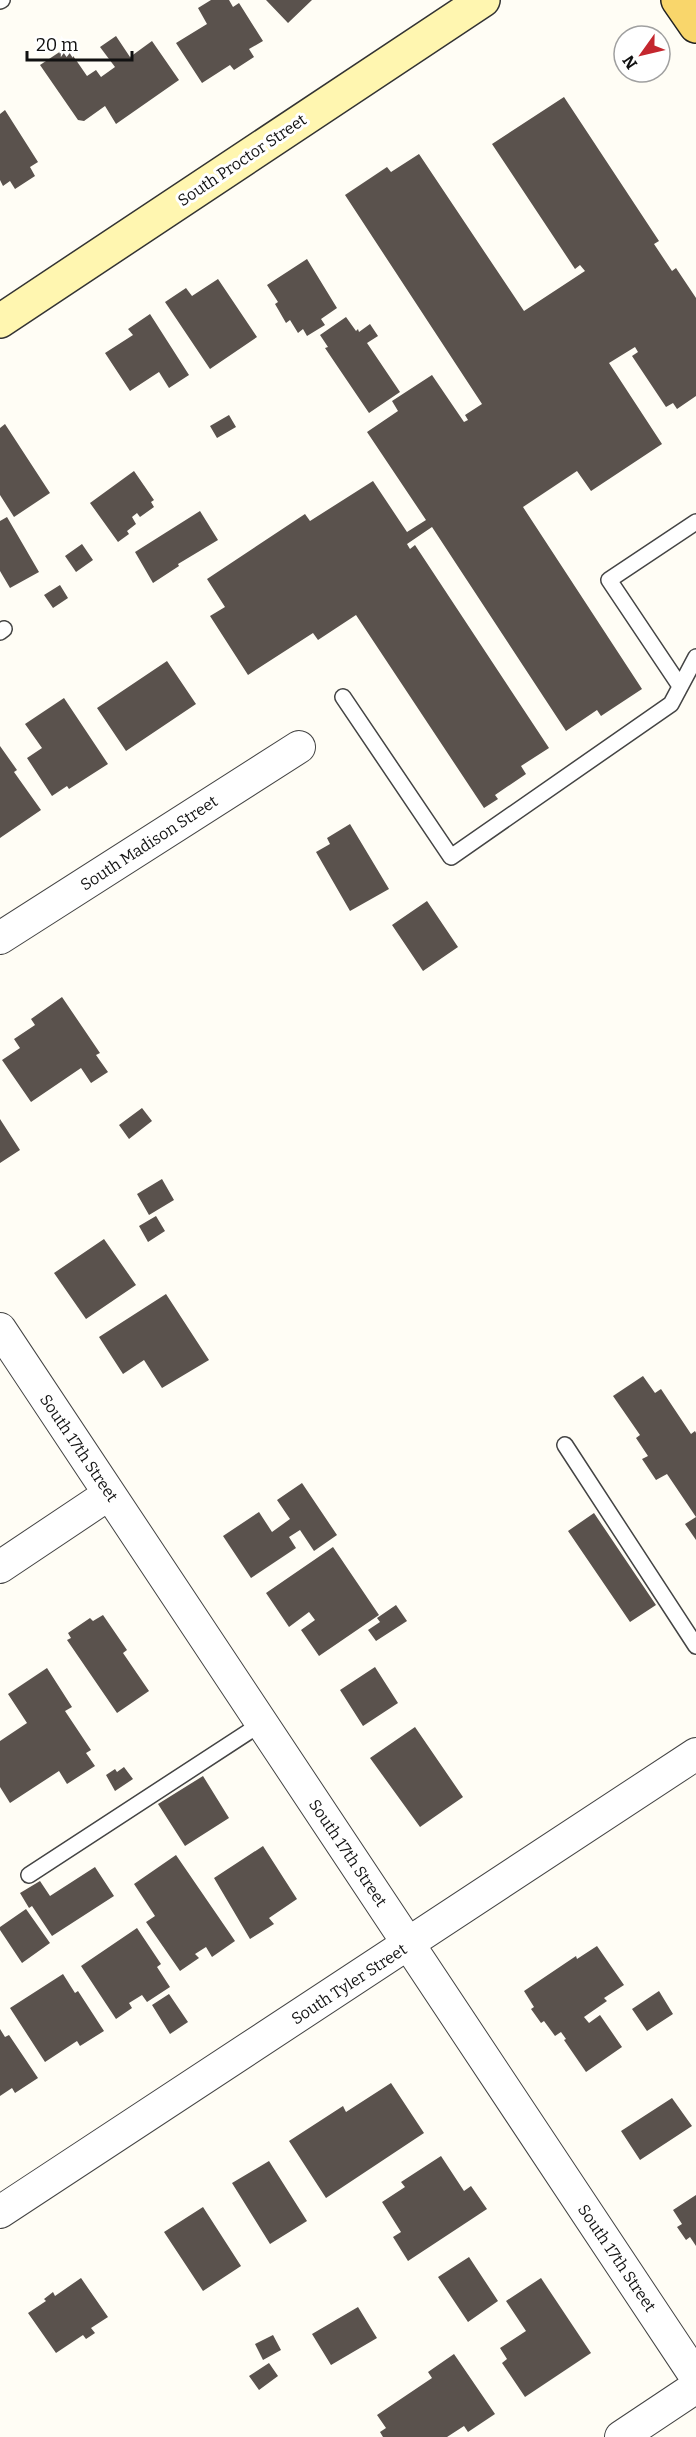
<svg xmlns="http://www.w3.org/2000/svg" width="696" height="2437" font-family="Bitter,serif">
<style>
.building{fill:#5a524d}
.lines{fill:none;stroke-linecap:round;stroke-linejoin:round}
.lane-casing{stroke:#444;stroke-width:18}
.street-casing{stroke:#444;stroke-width:34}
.secondary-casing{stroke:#333;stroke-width:36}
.primary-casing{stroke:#222;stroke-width:36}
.lane{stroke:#fff;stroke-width:15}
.street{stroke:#fff;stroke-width:32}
.secondary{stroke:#fff6b0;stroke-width:33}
.primary{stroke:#f9d66b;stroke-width:33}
.labels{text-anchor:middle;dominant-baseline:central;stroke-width:6;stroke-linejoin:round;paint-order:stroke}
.street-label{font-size:16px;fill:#111;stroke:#fff}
</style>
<rect width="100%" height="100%" fill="#fffdf5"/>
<!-- building -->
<path class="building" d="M 211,0 L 229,0 L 233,7 L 239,3 L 263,41 L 249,49 L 254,57 L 234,70 L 230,65 L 202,83 L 176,43 L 207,24 L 198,8 Z
M 266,0 L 312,0 L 288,23 Z
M 116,36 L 130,57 L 152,41 L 179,80 L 116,124 L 105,106 L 84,121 L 78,120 L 40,65 L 67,47 L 87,76 L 96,70 L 101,77 L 115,67 L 100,47 Z
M 564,97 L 659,241 L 654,244 L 672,271 L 676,268 L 696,298 L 696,396 L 677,409 L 673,403 L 666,407 L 632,356 L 638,352 L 635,347 L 609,363 L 662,444 L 591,491 L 577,471 L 523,507 L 642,689 L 601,716 L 597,710 L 566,731 L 432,527 L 407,544 L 410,549 L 415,545 L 549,748 L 521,766 L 526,774 L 495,795 L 498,799 L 484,808 L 356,615 L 318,640 L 313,633 L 248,675 L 210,616 L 225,607 L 207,579 L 305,514 L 310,521 L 373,481 L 407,532 L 426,520 L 367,432 L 398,411 L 392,401 L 432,375 L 464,422 L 468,420 L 465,415 L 482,404 L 345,195 L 387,167 L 391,172 L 419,154 L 524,311 L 585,271 L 580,265 L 575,269 L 492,144 Z
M 5,110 L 38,162 L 30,167 L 35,176 L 15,189 L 10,181 L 3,186 L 0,180 L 0,114 Z
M 307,259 L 337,308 L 321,319 L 325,325 L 307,336 L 303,329 L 298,333 L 290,320 L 286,323 L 275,304 L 278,302 L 267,285 Z
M 218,279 L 257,337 L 210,369 L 165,302 L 186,288 L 192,296 Z
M 150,314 L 189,375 L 169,388 L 159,372 L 130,391 L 105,353 L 133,335 L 128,329 Z
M 346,317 L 356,331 L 358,329 L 359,332 L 370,324 L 378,336 L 367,343 L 400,392 L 369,413 L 325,348 L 328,347 L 320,335 Z
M 229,415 L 236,427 L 217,438 L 210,426 Z
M 5,424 L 50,493 L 14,517 L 0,495 L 0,428 Z
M 134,471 L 154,500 L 151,502 L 154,507 L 140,517 L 137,513 L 132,517 L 136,524 L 127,531 L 129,534 L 118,542 L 90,503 Z
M 200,511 L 218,540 L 178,564 L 179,566 L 153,583 L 135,552 Z
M 7,517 L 39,572 L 10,588 L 0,571 L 0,521 Z
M 82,544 L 93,560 L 76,572 L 65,556 Z
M 60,585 L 68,598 L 53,608 L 44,595 Z
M 167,661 L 196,704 L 126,751 L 97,708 Z
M 64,698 L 108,764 L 69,789 L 67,786 L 52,796 L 27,758 L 42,748 L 25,724 Z
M 0,746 L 17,770 L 14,772 L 41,810 L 0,838 Z
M 350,824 L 389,889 L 350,911 L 316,852 L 330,844 L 327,838 Z
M 427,901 L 458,947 L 423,971 L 392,925 Z
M 62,997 L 100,1053 L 96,1055 L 108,1072 L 91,1083 L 81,1068 L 31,1102 L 2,1060 L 20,1048 L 14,1039 L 35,1025 L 31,1019 Z
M 142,1108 L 152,1121 L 129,1139 L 119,1125 Z
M 0,1119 L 20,1150 L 0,1163 Z
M 162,1179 L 174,1200 L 149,1215 L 137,1194 Z
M 156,1216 L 165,1231 L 148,1242 L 139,1226 Z
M 104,1239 L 136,1285 L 86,1319 L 54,1273 Z
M 166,1294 L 209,1360 L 162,1388 L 144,1360 L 123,1374 L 99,1337 Z
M 643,1376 L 655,1393 L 661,1389 L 691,1434 L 695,1431 L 696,1433 L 696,1517 L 667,1474 L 656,1480 L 642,1459 L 648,1456 L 636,1438 L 640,1435 L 613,1396 Z
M 302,1483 L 337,1535 L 314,1551 L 300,1530 L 289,1537 L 296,1548 L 251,1578 L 223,1536 L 259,1512 L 272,1532 L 290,1519 L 277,1500 Z
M 594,1513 L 656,1605 L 630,1622 L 568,1531 Z
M 696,1517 L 696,1540 L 685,1524 Z
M 333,1547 L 379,1615 L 319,1656 L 301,1630 L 315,1620 L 309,1612 L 289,1627 L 266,1593 Z
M 396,1605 L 407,1621 L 376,1641 L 368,1630 L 380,1622 L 377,1618 Z
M 103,1615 L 127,1650 L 123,1653 L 149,1691 L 117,1713 L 67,1640 L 71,1638 L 68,1633 L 90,1618 L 93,1621 Z
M 375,1667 L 398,1703 L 363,1726 L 340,1690 Z
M 47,1668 L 72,1707 L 65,1711 L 91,1750 L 86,1753 L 95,1766 L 67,1784 L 59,1771 L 10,1803 L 0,1787 L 0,1741 L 27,1723 L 8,1694 Z
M 415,1727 L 463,1797 L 420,1827 L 370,1758 Z
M 124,1767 L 133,1779 L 115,1791 L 106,1775 L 115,1769 L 117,1772 Z
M 203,1776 L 229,1818 L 185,1846 L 158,1804 Z
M 263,1846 L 297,1899 L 269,1918 L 274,1924 L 250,1939 L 214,1878 Z
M 176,1855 L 235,1941 L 212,1957 L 206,1947 L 195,1954 L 199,1958 L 180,1971 L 146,1922 L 155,1916 L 134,1884 Z
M 95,1867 L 114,1896 L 52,1936 L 32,1906 L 29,1908 L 20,1893 L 40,1881 L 50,1896 Z
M 26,1909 L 50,1943 L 22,1963 L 0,1930 L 0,1927 Z
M 137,1928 L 161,1964 L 157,1967 L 170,1987 L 147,2002 L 142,1995 L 129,2003 L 132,2008 L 116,2019 L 81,1966 Z
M 597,1946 L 624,1985 L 604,1998 L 607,2001 L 584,2017 L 589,2023 L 600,2015 L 622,2047 L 586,2072 L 564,2040 L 566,2039 L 561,2032 L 555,2036 L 544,2021 L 541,2023 L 531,2009 L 534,2007 L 524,1991 L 576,1956 L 577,1959 Z
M 63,1974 L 75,1993 L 78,1991 L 104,2031 L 80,2046 L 77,2041 L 45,2062 L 10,2008 Z
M 659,1991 L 673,2014 L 647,2031 L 632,2009 Z
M 169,1994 L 188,2022 L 170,2034 L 152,2005 Z
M 0,2029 L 5,2037 L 9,2035 L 38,2078 L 15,2093 L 12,2088 L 0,2096 Z
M 391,2083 L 424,2133 L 326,2198 L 289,2141 L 343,2106 L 346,2112 Z
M 672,2098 L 692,2126 L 640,2160 L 621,2131 Z
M 441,2156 L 464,2191 L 471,2186 L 487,2209 L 408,2261 L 393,2237 L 401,2232 L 382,2202 L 405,2187 L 401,2182 Z
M 269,2161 L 307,2221 L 270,2244 L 232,2183 Z
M 696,2195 L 696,2246 L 690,2237 L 686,2240 L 677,2227 L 682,2224 L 673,2210 Z
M 203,2207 L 241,2266 L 203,2291 L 164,2232 Z
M 469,2257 L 498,2301 L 468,2322 L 438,2277 Z
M 81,2278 L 108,2317 L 91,2328 L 95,2333 L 86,2339 L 83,2335 L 56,2353 L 28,2313 L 46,2301 L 44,2299 L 53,2292 L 55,2296 Z
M 541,2278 L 591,2353 L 525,2397 L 502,2363 L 507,2359 L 500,2348 L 526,2331 L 506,2301 Z
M 358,2307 L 377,2338 L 331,2365 L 312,2334 Z
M 273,2335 L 281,2350 L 263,2360 L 255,2344 Z
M 454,2354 L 495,2414 L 468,2432 L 464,2426 L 447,2437 L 383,2437 L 380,2432 L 386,2428 L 377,2415 L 432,2378 L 428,2372 Z
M 269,2363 L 278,2376 L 259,2390 L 249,2376 Z"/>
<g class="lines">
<defs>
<path id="lane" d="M 0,1 L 2,0
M 0,632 L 4,629
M 680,686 L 609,580 L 696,522
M 343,697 L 451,857 L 671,704 L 696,657
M 565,1445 L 696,1646
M 29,1875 L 262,1723"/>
<path id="street" d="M 0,938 L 299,747
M 0,1329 L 696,2377
M 0,1567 L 109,1494
M 0,2212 L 696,1754
M 621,2437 L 696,2387"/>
<path id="secondary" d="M 0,321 L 483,0"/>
<path id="primary" d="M 678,0 L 696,26"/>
</defs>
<!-- lane casing -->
<use href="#lane" class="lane-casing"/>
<!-- street casing -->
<use href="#street" class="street-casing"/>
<!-- secondary casing -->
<use href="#secondary" class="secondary-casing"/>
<!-- primary casing -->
<use href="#primary" class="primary-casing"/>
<!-- lane -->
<use href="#lane" class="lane"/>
<!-- street -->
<use href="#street" class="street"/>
<!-- secondary -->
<use href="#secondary" class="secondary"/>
<!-- primary -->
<use href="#primary" class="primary"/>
</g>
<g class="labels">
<!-- street labels -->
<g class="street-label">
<text transform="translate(242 160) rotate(-34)">South Proctor Street</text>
<text transform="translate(149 843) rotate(-33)">South Madison Street</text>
<text transform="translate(79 1448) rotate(56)">South 17th Street</text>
<text transform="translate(348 1853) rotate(56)">South 17th Street</text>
<text transform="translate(349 1984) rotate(-33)">South Tyler Street</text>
<text transform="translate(617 2258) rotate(56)">South 17th Street</text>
</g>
</g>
<!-- north arrow -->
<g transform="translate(642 54) rotate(236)"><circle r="28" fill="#ffffff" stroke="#a0a0a0" stroke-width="1.5"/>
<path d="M0-4.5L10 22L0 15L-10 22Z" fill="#c4262e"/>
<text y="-9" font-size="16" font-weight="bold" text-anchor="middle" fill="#111111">N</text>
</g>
<!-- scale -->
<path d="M27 51v9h105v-9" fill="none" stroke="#111111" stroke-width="3"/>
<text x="36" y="51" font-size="18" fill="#111111" stroke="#ffffff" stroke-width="4.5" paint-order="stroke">20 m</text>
</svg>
